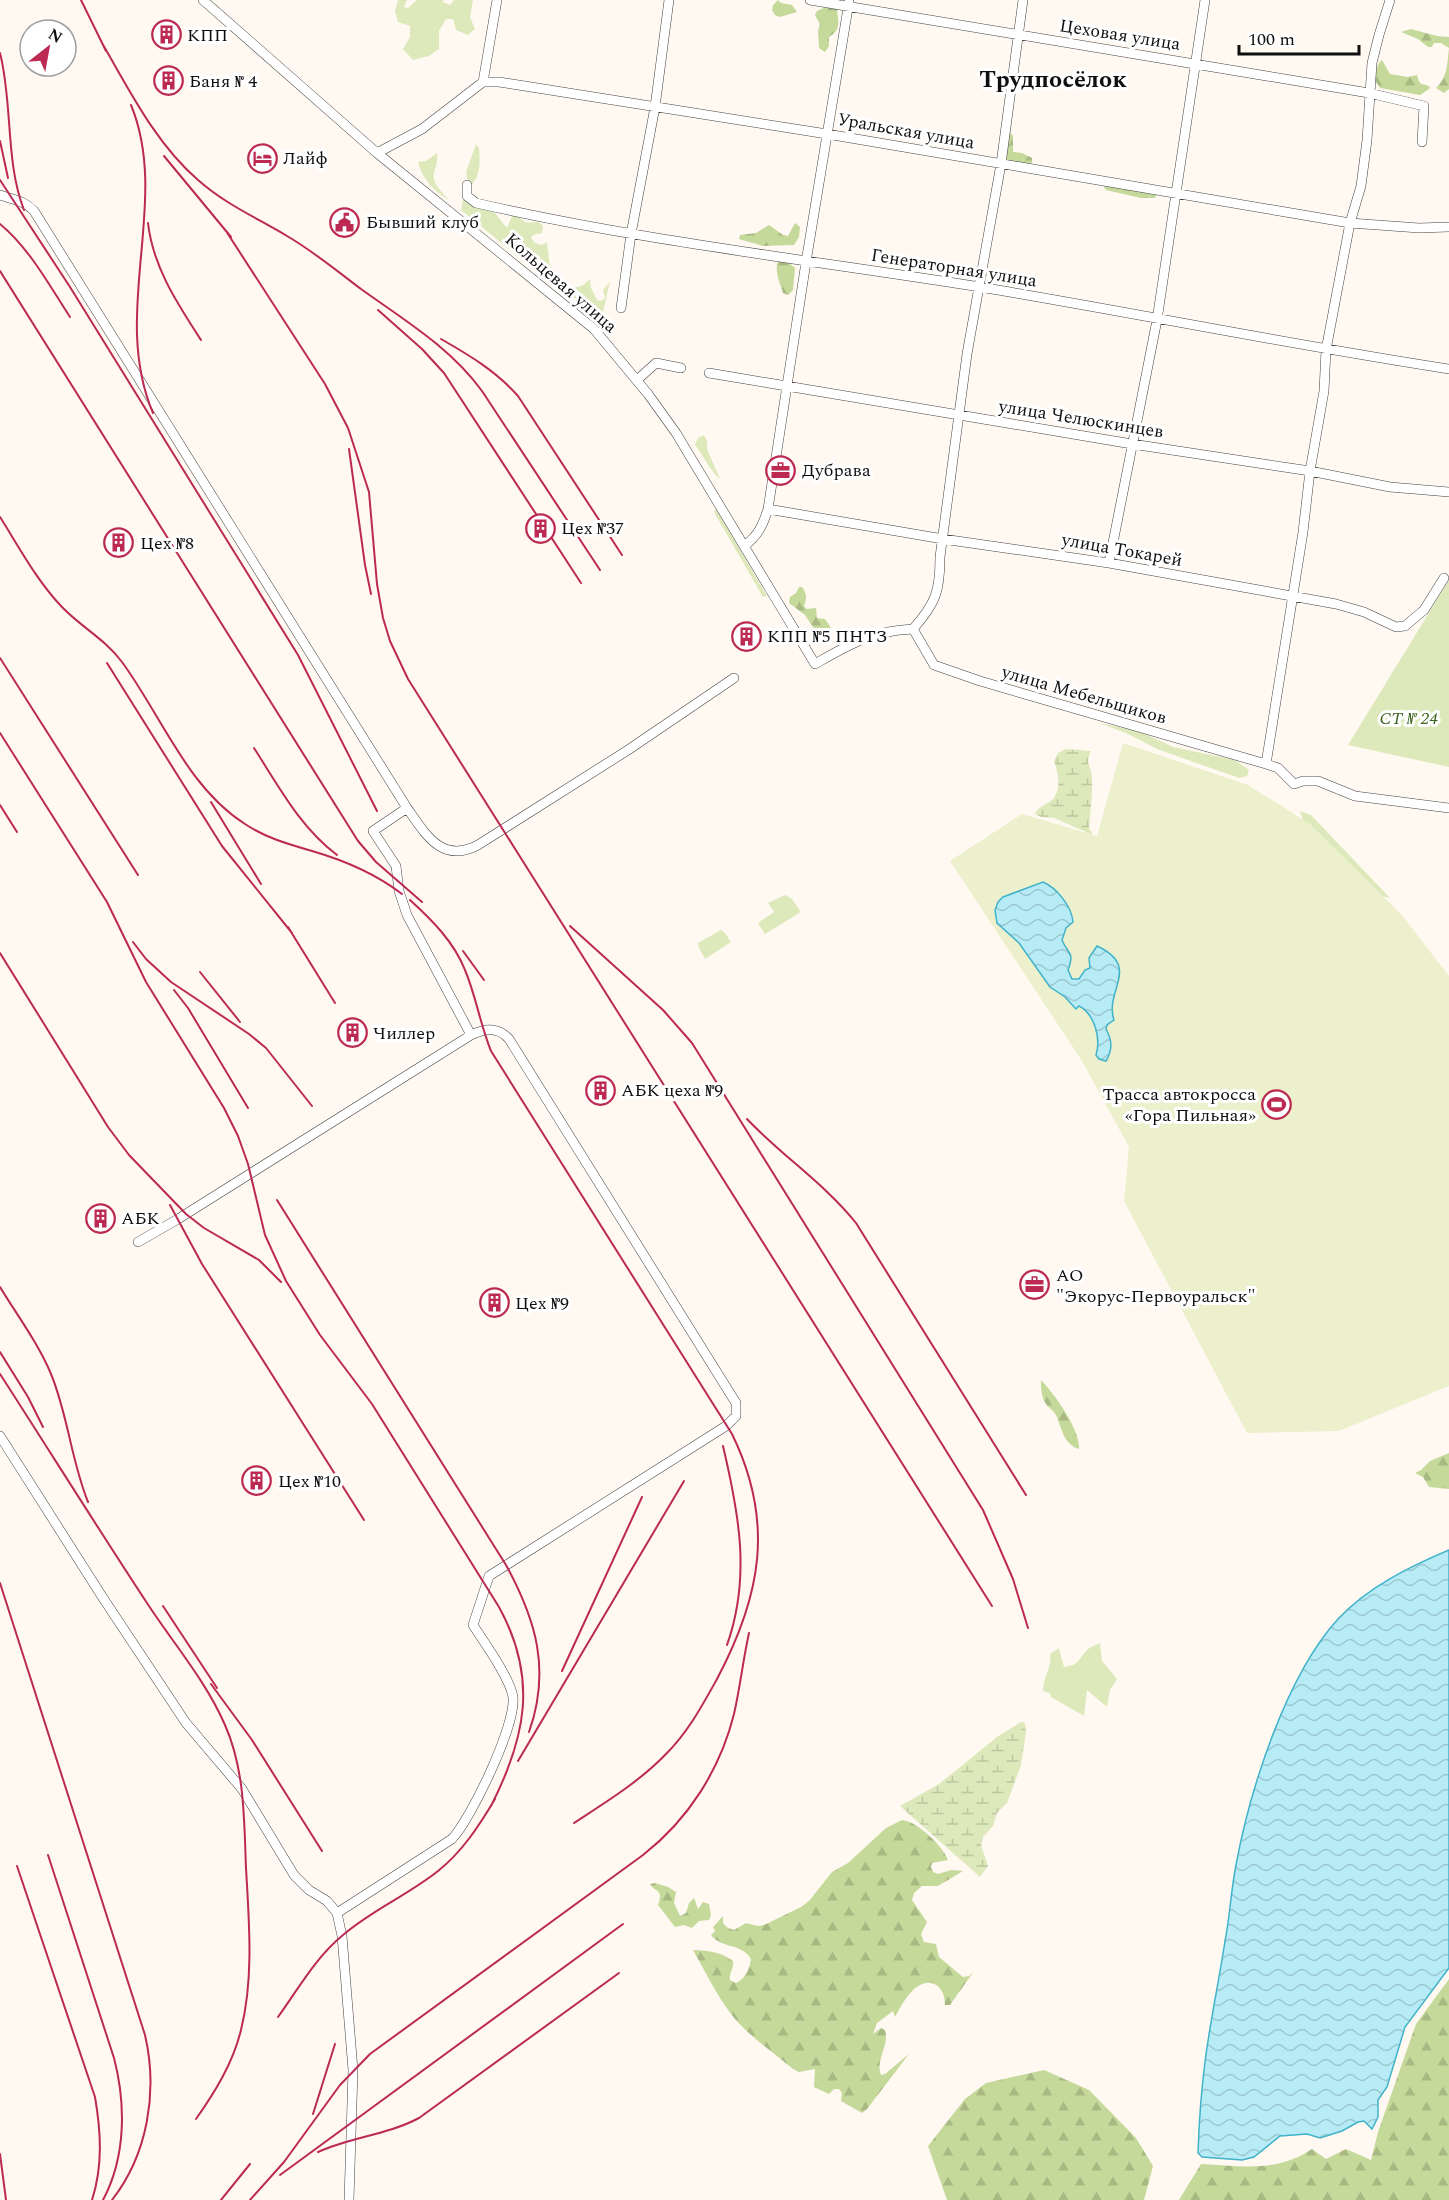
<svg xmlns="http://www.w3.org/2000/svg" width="1449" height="2200" font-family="Spectral,serif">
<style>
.grass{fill:#dde9bb}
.forest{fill:url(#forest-firs)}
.wetland{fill:url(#wetland-marsh)}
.pitch{fill:#ecf0cd}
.water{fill:url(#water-waves);stroke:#40b2ca;stroke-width:1.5}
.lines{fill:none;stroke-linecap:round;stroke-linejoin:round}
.minor-casing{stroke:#424242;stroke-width:10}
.minor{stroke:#fff;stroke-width:9}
.rail{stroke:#bc2a52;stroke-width:2}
.labels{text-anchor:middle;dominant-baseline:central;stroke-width:6;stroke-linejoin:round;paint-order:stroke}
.poi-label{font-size:18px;fill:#0f0f0f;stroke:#fff;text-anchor:start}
.street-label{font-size:18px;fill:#0f0f0f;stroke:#fff}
.park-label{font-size:18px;font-style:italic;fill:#3e6520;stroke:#fff}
.district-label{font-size:24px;font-weight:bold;fill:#0f0f0f;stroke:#fff}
</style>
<defs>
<pattern id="forest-firs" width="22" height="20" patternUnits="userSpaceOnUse" patternTransform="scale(1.5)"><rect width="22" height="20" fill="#c5d99b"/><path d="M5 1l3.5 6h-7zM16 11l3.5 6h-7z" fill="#a8b984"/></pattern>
<pattern id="wetland-marsh" width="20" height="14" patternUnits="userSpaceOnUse" patternTransform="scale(1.5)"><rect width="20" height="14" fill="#dde9bb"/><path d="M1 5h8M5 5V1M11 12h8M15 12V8" fill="none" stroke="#bcc7a0"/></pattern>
<pattern id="water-waves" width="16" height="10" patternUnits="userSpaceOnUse" patternTransform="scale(1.5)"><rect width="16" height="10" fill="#b7ebf5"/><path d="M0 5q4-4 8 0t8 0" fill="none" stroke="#9cc8d1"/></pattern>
</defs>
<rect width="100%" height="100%" fill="#fff9f1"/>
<!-- grass -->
<path class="grass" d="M 398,0 L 407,0 L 404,7 L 408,8 L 417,0 L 443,0 L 443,2 L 450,5 L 454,0 L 473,0 L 470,17 L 475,29 L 468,35 L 456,30 L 453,19 L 446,19 L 439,31 L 439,49 L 429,56 L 413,60 L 403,49 L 410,37 L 410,26 L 398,22 L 395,11 Z
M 476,144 L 479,148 C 480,160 481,176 471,185 L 468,183 L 466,172 Z
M 437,153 C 438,162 436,165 434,173 C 431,183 443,193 449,200 C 433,190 423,180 418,162 L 426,161 Z
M 468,199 L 495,213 L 507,228 L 512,216 L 516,215 L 525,222 C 533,224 537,219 543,226 L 542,233 L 533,235 L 531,238 L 535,243 L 541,245 L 547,242 L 550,268 L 544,274 L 538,273 L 461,210 L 463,200 Z
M 590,279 L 591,288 L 597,300 L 601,301 L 605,298 L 603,290 L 610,282 L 602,316 L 606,324 L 592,310 L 566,292 L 566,289 L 582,286 Z
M 704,435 L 707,441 L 707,449 L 720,479 C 713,474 702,454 695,445 L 698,438 Z
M 716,509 L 767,596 L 763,597 L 714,512 Z
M 1449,580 L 1449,767 L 1348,745 Z
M 1099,723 L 1139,731 L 1173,747 L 1235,760 L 1249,770 L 1247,776 L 1239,778 L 1157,749 L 1126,733 Z
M 1300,811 L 1311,815 L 1390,898 L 1363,891 L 1303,821 Z
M 785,895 L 792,899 L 801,912 L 765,934 L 758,923 L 774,912 L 768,903 Z
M 721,930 L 725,933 L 731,942 L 705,959 L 699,948 L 698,943 Z
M 1100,1643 L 1102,1661 L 1117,1679 L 1110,1690 L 1107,1707 L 1087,1690 L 1084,1716 L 1051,1697 L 1050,1693 L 1043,1691 C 1043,1677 1052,1668 1050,1654 L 1059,1648 L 1064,1667 C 1079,1665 1078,1660 1087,1650 C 1090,1647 1096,1645 1100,1643 Z"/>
<!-- forest -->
<path class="forest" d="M 778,0 L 781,3 L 792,5 L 797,12 L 780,17 L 775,15 L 772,10 L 773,5 Z
M 828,6 L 837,9 C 838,21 842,30 829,37 L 829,46 L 825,52 L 819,48 L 818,31 L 820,24 L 815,15 L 817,11 Z
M 1411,29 L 1437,36 L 1449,37 L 1449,89 L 1444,93 L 1436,88 C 1448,77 1447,63 1449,48 L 1441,43 L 1434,43 L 1432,47 L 1428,47 L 1418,39 L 1401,32 Z
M 1382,60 L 1390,74 L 1408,77 L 1417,75 C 1420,88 1423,82 1430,87 L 1429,89 L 1420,95 L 1380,88 L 1376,82 C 1376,74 1375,66 1382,60 Z
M 1009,131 L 1013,136 L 1013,152 L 1022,153 L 1032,158 L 1032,162 L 1029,166 L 1006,161 Z
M 1106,184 L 1157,194 L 1155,198 L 1141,198 L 1106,190 L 1104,187 Z
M 795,223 L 800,227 L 799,237 L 794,245 L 763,246 L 739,239 L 740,235 L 756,233 L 769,225 L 783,235 L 788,236 Z
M 778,261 L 789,263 L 795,268 L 793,290 L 788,295 L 783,293 C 780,283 774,271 778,261 Z
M 799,587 L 802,587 C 807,594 807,598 804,606 L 807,609 L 816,608 L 817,618 L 825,619 L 831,628 L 829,636 L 822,641 L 805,615 L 789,603 L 790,597 L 796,593 Z
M 1041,1380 C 1054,1393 1081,1431 1079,1449 C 1063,1444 1062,1428 1056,1415 C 1053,1410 1049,1408 1046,1404 C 1041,1397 1041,1388 1041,1380 Z
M 1449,1453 L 1449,1489 L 1429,1487 L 1423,1477 L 1415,1473 L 1421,1470 L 1430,1461 Z
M 902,1820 C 917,1821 943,1846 948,1860 L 932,1863 L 931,1867 L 933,1872 L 938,1874 L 951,1870 L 963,1871 L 938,1886 L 922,1886 L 914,1893 L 912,1900 L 927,1922 L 921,1934 L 924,1942 L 936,1944 L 939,1957 L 963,1977 L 969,1976 L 974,1971 L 950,2005 L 945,2005 C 945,1986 931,1975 914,1989 C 906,1997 900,2007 895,2017 L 893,2011 L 877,2023 L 873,2034 L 881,2028 L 885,2030 C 890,2045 875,2060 881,2075 L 885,2074 L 909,2054 L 867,2109 L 862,2113 L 841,2101 L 842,2093 L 839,2089 L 834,2089 L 829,2094 L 814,2087 L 815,2069 L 799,2072 L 793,2069 C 773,2052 747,2035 731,2014 C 716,1994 705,1971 693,1950 C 708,1951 720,1951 733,1961 C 734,1968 729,1973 730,1980 L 736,1983 C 746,1978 749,1970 751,1959 C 742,1943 722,1949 711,1935 L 715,1931 L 713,1927 L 723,1916 L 723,1923 L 728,1928 L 734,1930 L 746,1923 L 758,1926 L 764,1925 L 801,1907 L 809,1901 L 832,1872 L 848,1863 L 886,1828 Z
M 655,1883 L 668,1887 L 676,1892 L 674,1903 L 680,1916 L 686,1913 L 689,1903 L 694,1898 L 698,1909 L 703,1902 L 709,1904 L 711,1915 L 709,1920 L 699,1921 L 692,1928 L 684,1925 L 675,1927 L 658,1905 C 664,1888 655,1893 650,1884 Z
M 1449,1979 L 1449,2200 L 1179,2200 L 1201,2164 C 1242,2166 1276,2173 1312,2149 L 1326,2159 L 1346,2149 L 1371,2160 L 1378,2132 L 1416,2024 Z
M 1044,2070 L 1089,2090 L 1136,2138 L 1153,2166 L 1144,2200 L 947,2200 L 928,2146 L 965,2099 L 986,2083 Z"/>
<!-- wetland -->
<path class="wetland" d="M 1066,749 L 1091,751 C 1084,766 1092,765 1092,778 C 1093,794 1090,812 1089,828 L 1093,835 L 1054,818 L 1041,817 L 1035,814 C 1039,805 1047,805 1053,799 C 1062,789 1058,772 1054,761 L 1058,753 Z
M 1021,1722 L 1025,1723 L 1026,1732 L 1021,1765 L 1007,1803 L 997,1813 L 993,1826 L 983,1837 L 981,1845 L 988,1866 L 980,1877 L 900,1806 L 939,1784 L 997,1737 Z"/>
<!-- pitch -->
<path class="pitch" d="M 1123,743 L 1248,785 L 1310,824 L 1401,914 L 1449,976 L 1449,1386 L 1339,1431 L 1247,1433 L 1124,1201 L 1129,1147 L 1082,1061 L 950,861 L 1022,814 L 1097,836 Z"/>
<!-- water -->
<path class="water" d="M 1043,882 C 1057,888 1072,907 1073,922 L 1066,928 L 1062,940 C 1068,955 1075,951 1068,970 L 1072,979 L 1079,979 L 1085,970 L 1090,968 L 1089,958 L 1097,946 C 1142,967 1104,990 1114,1020 L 1107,1025 L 1106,1029 C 1112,1040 1113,1049 1106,1061 L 1099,1059 L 1096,1055 C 1101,1039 1095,1014 1079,1006 L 1076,1009 L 1065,997 L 1050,987 L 1019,943 L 997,923 L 995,910 L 998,902 L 1003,897 Z
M 1449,1550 L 1449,1968 L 1405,2027 L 1387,2087 L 1378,2100 L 1378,2117 L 1372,2129 L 1364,2121 L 1358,2122 L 1342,2131 L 1320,2138 L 1307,2134 L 1280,2136 L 1254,2157 L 1242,2160 L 1202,2157 L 1198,2153 C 1199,2123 1201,2093 1205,2062 C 1210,2022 1219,1981 1225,1941 C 1230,1916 1231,1890 1236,1865 C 1250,1789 1286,1676 1338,1619 C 1368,1587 1409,1567 1449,1550 Z"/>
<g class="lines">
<defs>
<path id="minor" d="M 203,0 L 377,153 L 594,329 L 648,394 L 676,433 L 815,664 C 850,644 871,631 913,629
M 810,0 L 1369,93 L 1424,106 L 1422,142
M 483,82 L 497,0
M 377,153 L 422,129 L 483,82 L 499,82 L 827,134 L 1350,223 L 1419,228 L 1449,227
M 467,185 L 467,196 L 476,203 C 642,241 811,260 980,287 C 1136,313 1292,345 1449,369
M 0,195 C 13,200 24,200 34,211 L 407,808 C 426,835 442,864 478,845 L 628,750 L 734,678
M 621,308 L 631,234 L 655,107 L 669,0
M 709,373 L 1132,444 L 1310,471 L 1390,487 L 1449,492
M 637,380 L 656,363 L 681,368
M 768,509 L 943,539 L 1109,563 L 1336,604 L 1364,612 L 1396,627 L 1405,626 L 1424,610 L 1444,578
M 744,546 C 758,536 763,525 768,509 L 806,262 L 849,2
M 1109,563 L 1157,320 L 1205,0
M 913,629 C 936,603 940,591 940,557 L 967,354 L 1001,164 L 1023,0
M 913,629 L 934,665 L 980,681 L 1266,764 L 1278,768 L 1294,784 L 1303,781 L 1318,781 L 1355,796 L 1449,808
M 1266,764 L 1303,532 L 1310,471 L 1324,391 L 1326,350 L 1350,223 L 1361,186 L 1367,140 L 1372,63 L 1379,35 L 1390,0
M 407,808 L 373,831 L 396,866 L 399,891 L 407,915 L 471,1035
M 138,1242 L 178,1219 L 471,1035 C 486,1028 498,1027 509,1039 L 736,1403 L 736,1416 L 726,1426 L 489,1576 L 473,1625 C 484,1642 510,1678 513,1697 C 516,1725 472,1817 452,1839 L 337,1913
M 0,1436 L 103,1598 L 186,1723 L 242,1789 L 294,1875 L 309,1890 L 327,1901 L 337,1913 L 342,1936 L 353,2070 L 349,2200"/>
</defs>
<!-- minor casing -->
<use href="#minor" class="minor-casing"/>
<!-- minor -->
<use href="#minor" class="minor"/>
<!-- rail -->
<path class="rail" d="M 81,0 L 106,51
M 102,43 C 130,91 156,144 198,180 C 225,204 257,218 287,236 C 313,251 337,271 361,289 C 404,320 450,347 482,391 L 600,570
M 0,53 C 13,104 5,161 24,210
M 131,105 C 171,202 110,312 153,413
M 0,141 L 8,178
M 164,156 L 231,237
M 0,180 L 70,287 L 298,655 L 377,811
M 148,223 C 153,267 177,303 201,340
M 0,224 C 30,249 49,285 70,317
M 226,231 L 325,384 L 348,428 L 369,492 L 377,584 L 383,618 L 390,641 L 408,679 L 992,1606
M 0,271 L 358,841 L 376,862 L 422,902
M 378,310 L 422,349 L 444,373 L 581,583
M 441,339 C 469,355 496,371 518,396 L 622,555
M 349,449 L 365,565 L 371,594
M 0,517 C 19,547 37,581 62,607 C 81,627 105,639 122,662 C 161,715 187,787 245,824 C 266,838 288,844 312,851 C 343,860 376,874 402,894
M 0,658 L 138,875
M 107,663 L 222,846 L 292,933
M 0,733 L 107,902 L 146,982 L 224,1108 L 238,1136 L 248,1164 L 265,1235 L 286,1281 L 320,1335 L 372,1404 L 499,1607 C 538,1678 526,1737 491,1806
M 254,748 C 279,787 300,827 337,855
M 211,802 L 261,884
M 0,805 L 17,832
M 410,900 C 432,920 454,942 465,970 C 476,996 480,1024 491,1051 L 732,1434 C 775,1522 761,1596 717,1679 C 702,1706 688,1732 666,1754 C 639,1782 606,1802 574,1823
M 570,926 L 663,1010 L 692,1043 L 983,1510 L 1013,1579 L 1028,1628
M 288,927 L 335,1003
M 133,942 L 146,959 L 171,982 L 249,1034 L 266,1048 L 312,1106
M 463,951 L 484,980
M 0,953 L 108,1127 L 129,1155 L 186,1214 L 204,1228 L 259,1260 L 281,1282
M 200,972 L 240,1022
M 174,990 L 188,1008 L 248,1108
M 747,1119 C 782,1156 824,1183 856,1223 L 1026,1495
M 277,1200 L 506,1565 C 536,1620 551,1670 529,1732
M 170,1205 L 202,1264 L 364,1520
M 0,1287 C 17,1315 38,1343 51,1374 C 68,1415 71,1460 88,1502
M 0,1352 L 28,1397 L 43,1427
M 0,1374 C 49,1450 97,1527 147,1603 C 173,1643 206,1681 225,1725 C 245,1770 244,1820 246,1868 C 249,1921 254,1978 241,2030 C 233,2063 215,2092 196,2119
M 723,1446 C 739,1514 751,1577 727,1645
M 0,1583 L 145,2035 C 158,2091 148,2154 112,2200
M 163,1606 L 217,1688
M 562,1671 L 642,1497
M 211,1684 L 252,1740 L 322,1851
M 518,1761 L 684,1481
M 48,1855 L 114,2058 C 126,2104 126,2157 103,2200
M 17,1866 L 95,2097 C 101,2132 103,2166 92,2200
M 278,2017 C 299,1988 315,1958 343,1935 C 372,1910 408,1895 438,1871 C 462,1852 479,1826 495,1799
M 313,2114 L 335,2044
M 318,2152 C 351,2137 387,2135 419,2118 L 619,1973
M 0,2154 L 6,2200
M 280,2175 L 623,1924
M 221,2200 L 250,2164
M 250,2200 L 284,2162 L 340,2085 L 370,2054 L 643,1855 C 688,1820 720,1770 734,1714 C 740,1688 743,1660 749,1633"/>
</g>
<!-- icons -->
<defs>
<symbol id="building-ring" viewBox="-11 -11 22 22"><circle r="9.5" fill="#fff" stroke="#bc2a52" stroke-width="1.5"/><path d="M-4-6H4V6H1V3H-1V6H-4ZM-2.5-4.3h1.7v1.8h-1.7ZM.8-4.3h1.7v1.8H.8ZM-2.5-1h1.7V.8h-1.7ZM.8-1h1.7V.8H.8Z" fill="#bc2a52"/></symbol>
<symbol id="hotel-ring" viewBox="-11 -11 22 22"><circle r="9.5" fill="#fff" stroke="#bc2a52" stroke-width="1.5"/><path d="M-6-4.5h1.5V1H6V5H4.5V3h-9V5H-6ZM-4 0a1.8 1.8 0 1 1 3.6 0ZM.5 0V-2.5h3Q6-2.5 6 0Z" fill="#bc2a52"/></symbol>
<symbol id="civic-ring" viewBox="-11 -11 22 22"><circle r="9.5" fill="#fff" stroke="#bc2a52" stroke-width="1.5"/><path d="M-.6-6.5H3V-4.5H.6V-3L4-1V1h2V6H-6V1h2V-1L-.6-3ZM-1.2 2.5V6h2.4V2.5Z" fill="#bc2a52"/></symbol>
<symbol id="office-ring" viewBox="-11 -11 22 22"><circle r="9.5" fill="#fff" stroke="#bc2a52" stroke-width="1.5"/><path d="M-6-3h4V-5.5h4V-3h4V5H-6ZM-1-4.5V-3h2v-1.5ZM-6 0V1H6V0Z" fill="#bc2a52"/></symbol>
<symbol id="stadium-ring" viewBox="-11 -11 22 22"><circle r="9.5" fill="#fff" stroke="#bc2a52" stroke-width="1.5"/><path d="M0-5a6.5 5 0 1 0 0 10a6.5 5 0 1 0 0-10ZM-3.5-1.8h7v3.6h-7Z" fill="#bc2a52"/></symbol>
</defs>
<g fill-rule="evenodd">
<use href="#building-ring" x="150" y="18" width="33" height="33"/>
<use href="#building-ring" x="152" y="64" width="33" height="33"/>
<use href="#hotel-ring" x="246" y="142" width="33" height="33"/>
<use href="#civic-ring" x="328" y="206" width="33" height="33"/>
<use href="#office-ring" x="764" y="454" width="33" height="33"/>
<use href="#building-ring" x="524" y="512" width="33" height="33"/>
<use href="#building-ring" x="102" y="526" width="33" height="33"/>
<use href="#building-ring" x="730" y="620" width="33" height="33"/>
<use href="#building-ring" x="336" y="1016" width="33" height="33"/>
<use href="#building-ring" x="584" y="1074" width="33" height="33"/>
<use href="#stadium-ring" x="1260" y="1088" width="33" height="33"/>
<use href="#building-ring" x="84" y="1202" width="33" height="33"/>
<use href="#office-ring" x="1018" y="1268" width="33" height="33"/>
<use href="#building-ring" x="478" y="1286" width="33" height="33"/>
<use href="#building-ring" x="240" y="1464" width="33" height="33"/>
</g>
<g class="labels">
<!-- poi labels -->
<g class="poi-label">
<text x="187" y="35">КПП</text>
<text x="189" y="81">Баня № 4</text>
<text x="283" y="158">Лайф</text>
<text x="366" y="222">Бывший клуб</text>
<text x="802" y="470">Дубрава</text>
<text x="561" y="528">Цех №37</text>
<text x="140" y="543">Цех №8</text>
<text x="767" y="636">КПП №5 ПНТЗ</text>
<text x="373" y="1033">Чиллер</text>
<text x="621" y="1090">АБК цеха №9</text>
<text x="1256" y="1094" text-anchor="end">Трасса автокросса<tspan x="1256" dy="21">«Гора Пильная»</tspan></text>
<text x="121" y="1218">АБК</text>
<text x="1056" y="1275">АО<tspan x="1056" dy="21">"Экорус-Первоуральск"</tspan></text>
<text x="515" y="1303">Цех №9</text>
<text x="278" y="1481">Цех №10</text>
</g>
<!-- street labels -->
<g class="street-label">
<text transform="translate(1120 35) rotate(9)">Цеховая улица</text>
<text transform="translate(906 131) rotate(10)">Уральская улица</text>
<text transform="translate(954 268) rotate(9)">Генераторная улица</text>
<text transform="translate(561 283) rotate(41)">Кольцевая улица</text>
<text transform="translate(1081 419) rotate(9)">улица Челюскинцев</text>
<text transform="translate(1122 550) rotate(10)">улица Токарей</text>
<text transform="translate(1084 695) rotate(16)">улица Мебельщиков</text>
</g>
<!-- park labels -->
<g class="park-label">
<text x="1409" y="718">СТ № 24</text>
</g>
<!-- district labels -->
<g class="district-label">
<text x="1053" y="80">Трудпосёлок</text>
</g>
</g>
<!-- north arrow -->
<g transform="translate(48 48) rotate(31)"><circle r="28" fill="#ffffff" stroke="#9f9f9f" stroke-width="1.5"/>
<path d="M0-4.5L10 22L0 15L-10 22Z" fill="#bc2a52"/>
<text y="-9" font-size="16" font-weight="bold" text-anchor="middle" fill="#0f0f0f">N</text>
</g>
<!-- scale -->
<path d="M1239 45v9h120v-9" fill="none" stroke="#0f0f0f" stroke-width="3"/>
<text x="1248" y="45" font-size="18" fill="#0f0f0f" stroke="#ffffff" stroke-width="4.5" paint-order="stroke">100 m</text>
</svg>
